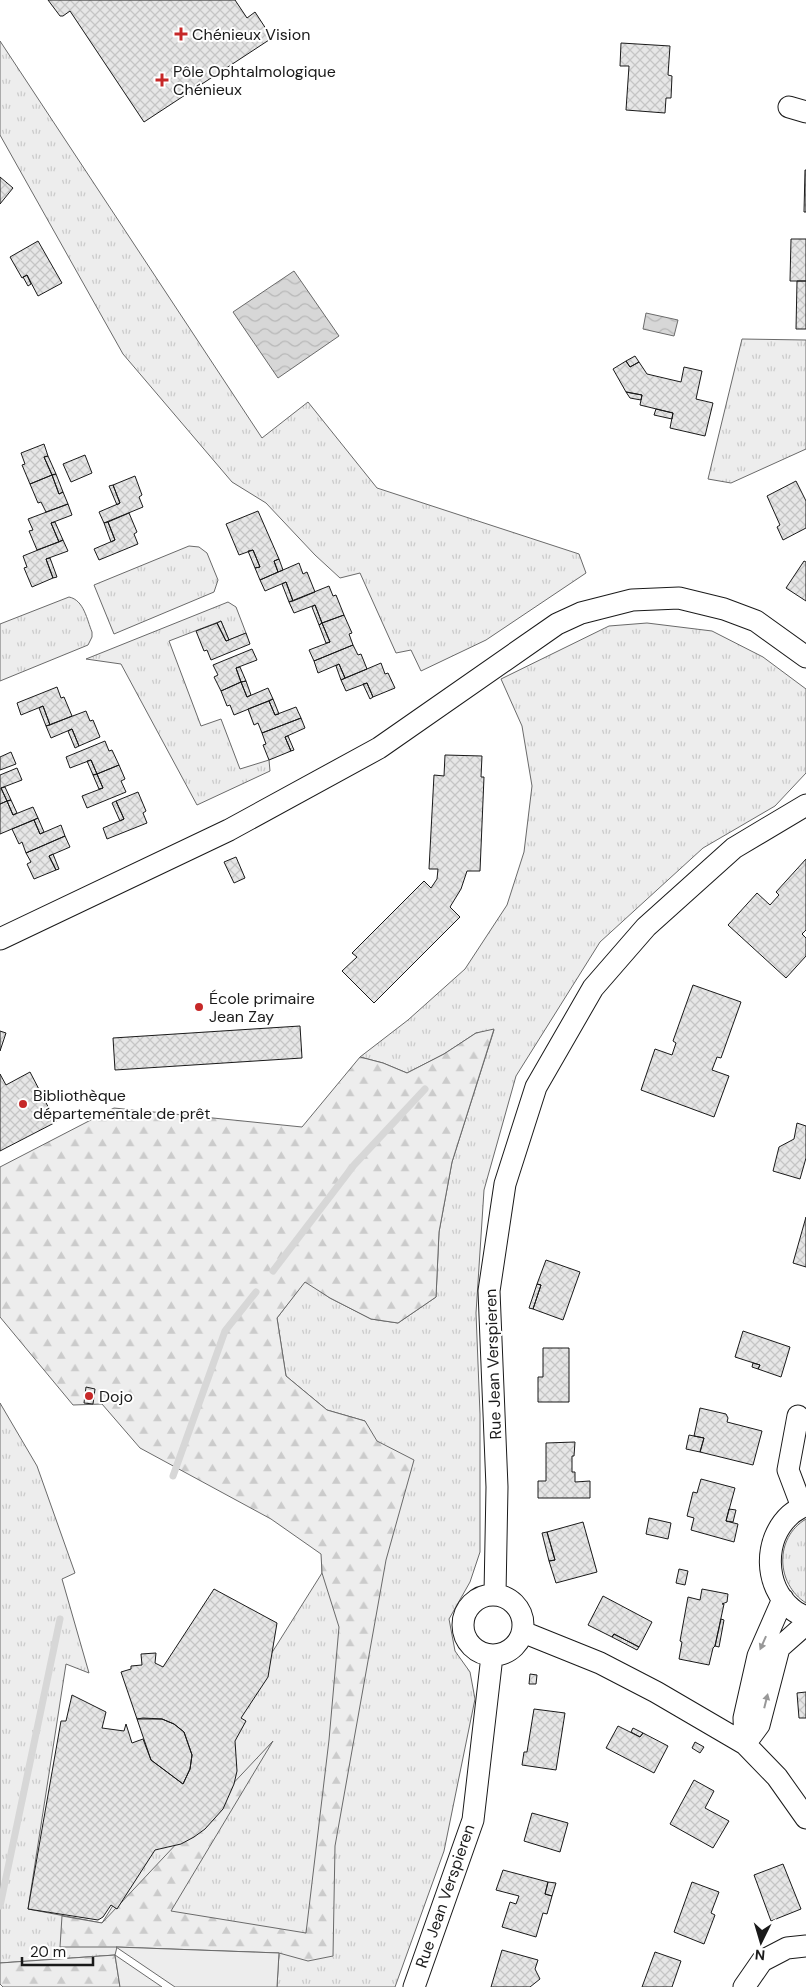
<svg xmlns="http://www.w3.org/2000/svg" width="806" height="1987" font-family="'DM Sans',sans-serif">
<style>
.grass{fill:url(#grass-tufts);stroke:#6a6a6a}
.forest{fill:url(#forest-firs);stroke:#6a6a6a}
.garden{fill:#ededed;stroke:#6a6a6a}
.water{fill:url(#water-waves);stroke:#6a6a6a}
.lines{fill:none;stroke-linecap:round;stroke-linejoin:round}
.stream{stroke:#d7d7d7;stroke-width:7}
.building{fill:url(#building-cross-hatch);stroke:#1a1a1a}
.street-casing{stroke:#1a1a1a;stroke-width:23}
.street{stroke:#fff;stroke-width:21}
.oneway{fill:#989898}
.poi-dot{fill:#c62828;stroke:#fff;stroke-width:2}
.labels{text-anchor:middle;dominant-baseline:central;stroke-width:4;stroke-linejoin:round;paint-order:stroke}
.poi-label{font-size:16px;fill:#1a1a1a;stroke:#fff;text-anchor:start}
.street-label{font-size:16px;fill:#1a1a1a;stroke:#fff}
</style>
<defs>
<pattern id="grass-tufts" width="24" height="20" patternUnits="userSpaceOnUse" patternTransform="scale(1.25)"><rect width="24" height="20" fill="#ededed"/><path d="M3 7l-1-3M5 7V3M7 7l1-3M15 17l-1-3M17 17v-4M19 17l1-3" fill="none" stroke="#cbcbcb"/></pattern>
<pattern id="forest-firs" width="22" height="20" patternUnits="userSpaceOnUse" patternTransform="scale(1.25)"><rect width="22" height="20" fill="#ededed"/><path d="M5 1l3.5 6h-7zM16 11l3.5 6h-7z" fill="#cbcbcb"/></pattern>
<pattern id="water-waves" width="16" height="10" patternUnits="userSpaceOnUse" patternTransform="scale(1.25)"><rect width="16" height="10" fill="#d7d7d7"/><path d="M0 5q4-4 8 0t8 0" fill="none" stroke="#b8b8b8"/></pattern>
<pattern id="building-cross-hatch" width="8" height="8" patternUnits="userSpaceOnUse" patternTransform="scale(1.25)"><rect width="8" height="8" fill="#e6e6e6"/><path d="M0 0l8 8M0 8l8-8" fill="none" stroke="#c5c5c5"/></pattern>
</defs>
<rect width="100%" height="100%" fill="#fff"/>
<!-- grass -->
<path class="grass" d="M 0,41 L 262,438 L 308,402 L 377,488 L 579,554 L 586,573 L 486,640 L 421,671 L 411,650 L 396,653 L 360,573 L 340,578 L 315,555 L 266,503 L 232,482 L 123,354 L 0,135 Z
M 742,339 L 806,340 L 806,449 L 731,483 L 708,479 Z
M 189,546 L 199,547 L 207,553 L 218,580 L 214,592 L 114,634 L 94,585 Z
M 69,597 C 84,600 87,620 92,632 L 92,637 L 88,645 L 0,681 L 0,624 Z
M 228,602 L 236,607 L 246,633 L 229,640 L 221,621 L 169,641 L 201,726 L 221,719 L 240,769 L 269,760 L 270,771 L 197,805 L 121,664 L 86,659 Z
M 647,623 L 712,631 L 763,657 L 806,689 L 806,773 L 775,806 L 703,848 L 600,942 L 516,1076 L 484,1190 L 476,1313 L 480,1414 L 480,1552 L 470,1582 L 449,1619 L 455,1651 L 470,1672 L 475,1699 L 444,1851 L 395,1987 L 277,1987 L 279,1953 L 117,1947 L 115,1955 L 0,1963 L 0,1403 L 37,1466 L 75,1573 L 62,1579 L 89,1673 L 66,1664 L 28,1909 L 102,1923 L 322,1573 L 322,1554 L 365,1421 L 327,1410 L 286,1376 L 277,1318 L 305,1281 L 330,1298 L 371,1319 L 398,1323 L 436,1297 L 439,1232 L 452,1162 L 494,1030 L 476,1033 L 444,1054 L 407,1073 L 383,1063 L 360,1057 L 408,1020 L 465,969 L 507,905 L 524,852 L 532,786 L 522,726 L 501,679 L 609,626 Z
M 806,1519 L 806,1603 C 776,1584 774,1538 806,1519 Z"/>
<!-- forest -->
<path class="forest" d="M 494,1029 L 452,1162 L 439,1232 L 436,1297 L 398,1323 L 371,1319 L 330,1298 L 305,1282 L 277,1318 L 286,1376 L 327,1410 L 365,1421 L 377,1441 L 414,1460 L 386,1560 L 335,1846 L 333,1956 L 308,1961 L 279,1953 L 116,1947 L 60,1947 L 62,1916 L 102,1923 L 273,1741 L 171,1911 L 306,1933 L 329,1740 L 339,1627 L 322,1573 L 321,1554 L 271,1519 L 140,1448 L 102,1404 L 73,1405 L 0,1317 L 0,1167 L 114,1108 L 302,1127 L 360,1057 L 383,1063 L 407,1073 L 444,1054 L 476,1033 Z
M 115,1955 L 120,1987 L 3,1987 L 0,1984 L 0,1963 Z"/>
<!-- garden -->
<path class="garden" d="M 116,1947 L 279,1953 L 277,1987 L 175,1987 Z
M 115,1955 L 162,1987 L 120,1987 Z"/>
<!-- water -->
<path class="water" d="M 294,271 L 339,336 L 278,378 L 233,312 Z
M 646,313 L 678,320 L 674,336 L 643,329 Z"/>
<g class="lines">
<!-- stream -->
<path class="stream" d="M 273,1271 L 354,1165 L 425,1089
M 173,1476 L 225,1331 L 256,1292
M 0,1906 L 60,1619"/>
</g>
<!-- building -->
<path class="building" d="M 48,0 L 235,0 L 247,18 L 255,12 L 272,38 L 144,122 L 70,11 L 63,16 L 60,16 Z
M 621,43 L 670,46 L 668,75 L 672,76 L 671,98 L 666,98 L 665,113 L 626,110 L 629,66 L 620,66 Z
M 805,170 L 806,170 L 806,212 L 804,212 Z
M 0,177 L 13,188 L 0,204 Z
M 791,239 L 806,239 L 806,281 L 790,281 Z
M 38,241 L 62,283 L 38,296 L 27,275 L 22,278 L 10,257 Z
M 27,275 L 31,284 L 28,286 L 23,277 Z
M 797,281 L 806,281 L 806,329 L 796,329 Z
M 635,356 L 639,362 L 630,367 L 626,361 Z
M 626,361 L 630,367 L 639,362 L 647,374 L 681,382 L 684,367 L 702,371 L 696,399 L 713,403 L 705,436 L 670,428 L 673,413 L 640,405 L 642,395 L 626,392 L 613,369 Z
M 626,392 L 642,395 L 641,400 L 630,398 Z
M 656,409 L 673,413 L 672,419 L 654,415 Z
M 44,444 L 48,456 L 44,457 L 52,475 L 30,484 L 22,465 L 25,464 L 21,453 Z
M 85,455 L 92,473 L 71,482 L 63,464 Z
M 48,456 L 56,474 L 52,475 L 44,457 Z
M 56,474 L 63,492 L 59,494 L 52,475 Z
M 52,475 L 59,494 L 63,492 L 68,504 L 46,512 L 41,502 L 38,503 L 30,484 Z
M 135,476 L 142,495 L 139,497 L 143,507 L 104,523 L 99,512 L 120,503 L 113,485 Z
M 796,481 L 806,501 L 806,528 L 783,540 L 777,527 L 780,525 L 767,496 Z
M 113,485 L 120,503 L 117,505 L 109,486 Z
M 68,504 L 72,515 L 51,523 L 59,542 L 37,550 L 29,531 L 33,530 L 28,519 Z
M 258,511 L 279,559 L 274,561 L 278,572 L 260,580 L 255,568 L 260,567 L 253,550 L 239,555 L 226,524 Z
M 129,513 L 137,532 L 134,534 L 138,544 L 99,560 L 94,549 L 115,540 L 108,522 Z
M 55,522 L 63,540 L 59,542 L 51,523 Z
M 108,522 L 115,540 L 111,542 L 104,523 Z
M 63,540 L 68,551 L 46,559 L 53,578 L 32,587 L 24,568 L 27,567 L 23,556 Z
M 253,550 L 260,567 L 255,568 L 248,551 Z
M 50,558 L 57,577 L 53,578 L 46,559 Z
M 279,559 L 283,570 L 278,572 L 274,561 Z
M 804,561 L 806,562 L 806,601 L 786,588 Z
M 299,563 L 303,574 L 307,572 L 315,592 L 293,601 L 286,582 L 265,591 L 260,580 Z
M 286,582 L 293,601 L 289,602 L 282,584 Z
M 329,586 L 333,596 L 336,595 L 344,615 L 322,623 L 315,605 L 294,613 L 289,602 Z
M 315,605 L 322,623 L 319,625 L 312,607 Z
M 344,615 L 352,633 L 349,634 L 353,645 L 314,661 L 309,650 L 330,642 L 322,623 Z
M 221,621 L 229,640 L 226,641 L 217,623 Z
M 217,623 L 226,641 L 246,633 L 250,644 L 211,660 L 207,650 L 204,651 L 196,631 Z
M 322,623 L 330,642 L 326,643 L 319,625 Z
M 353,645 L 358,655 L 361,654 L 367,669 L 345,678 L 339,664 L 318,673 L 314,661 Z
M 252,649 L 257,660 L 236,668 L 241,682 L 221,691 L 214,677 L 218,675 L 213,665 Z
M 381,663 L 385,674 L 388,673 L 395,688 L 373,697 L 367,683 L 346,691 L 341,680 Z
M 339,664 L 345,678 L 341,680 L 336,666 Z
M 240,667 L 246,681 L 241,682 L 236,668 Z
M 246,681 L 251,695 L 247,697 L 241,682 Z
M 241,682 L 247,697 L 268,688 L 273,699 L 234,715 L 230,705 L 227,706 L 221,691 Z
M 367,683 L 373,697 L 370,699 L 363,684 Z
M 57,687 L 61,698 L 64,697 L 72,716 L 50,725 L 43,706 L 21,715 L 17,703 Z
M 273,699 L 279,714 L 275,715 L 269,701 Z
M 269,701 L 275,715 L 296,707 L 301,718 L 262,733 L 258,723 L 254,725 L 248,709 Z
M 43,706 L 50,725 L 46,726 L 39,708 Z
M 86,711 L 90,721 L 93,720 L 100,737 L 79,746 L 72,729 L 51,738 L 46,726 Z
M 301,718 L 305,728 L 285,737 L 291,751 L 269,760 L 263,745 L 266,744 L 262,733 Z
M 72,729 L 79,746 L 75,748 L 68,731 Z
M 288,736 L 294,750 L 291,751 L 285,737 Z
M 105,741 L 109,751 L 112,750 L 119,765 L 97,774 L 91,760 L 70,768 L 66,757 Z
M 11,752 L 16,764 L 0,770 L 0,757 Z
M 445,755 L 482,756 L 481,777 L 484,777 L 480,871 L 467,871 L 461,889 L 450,907 L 460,917 L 374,1003 L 342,971 L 357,957 L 352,953 L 424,881 L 431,888 L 437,879 L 438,869 L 429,869 L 434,775 L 444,776 Z
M 91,760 L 97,774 L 93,775 L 87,761 Z
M 119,765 L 125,779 L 121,781 L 126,792 L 87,808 L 82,796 L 103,788 L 97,774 Z
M 17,768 L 22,780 L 1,788 L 7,801 L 0,804 L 0,775 Z
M 97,774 L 103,788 L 99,789 L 93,775 Z
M 5,787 L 11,800 L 7,801 L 1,788 Z
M 138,792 L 146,811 L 143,813 L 147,823 L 107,839 L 103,828 L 124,819 L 116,801 Z
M 11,800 L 17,813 L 13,815 L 7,801 Z
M 7,801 L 13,815 L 33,807 L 38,818 L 0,834 L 0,804 Z
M 116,801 L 124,819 L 120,821 L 112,803 Z
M 38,818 L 44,832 L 40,834 L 34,820 Z
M 34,820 L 40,834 L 61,825 L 65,836 L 26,853 L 22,842 L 19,844 L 12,829 Z
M 65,836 L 70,847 L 49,856 L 56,870 L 34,879 L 27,864 L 31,862 L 26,853 Z
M 53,854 L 59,869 L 56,870 L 49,856 Z
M 236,857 L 245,878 L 234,883 L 224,862 Z
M 806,859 L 806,930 L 802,934 L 806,938 L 806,956 L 786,978 L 728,925 L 757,893 L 770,905 L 779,895 L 776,892 Z
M 693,985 L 741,1002 L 721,1058 L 717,1057 L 712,1070 L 729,1076 L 714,1117 L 641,1090 L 655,1049 L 672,1055 L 676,1043 L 673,1041 Z
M 300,1026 L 302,1058 L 115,1070 L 113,1038 Z
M 0,1031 L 6,1033 L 0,1051 Z
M 30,1072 L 56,1122 L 0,1151 L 0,1074 L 6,1085 Z
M 797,1123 L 806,1126 L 806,1158 L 800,1179 L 773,1171 L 779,1147 L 794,1139 Z
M 806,1217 L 806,1267 L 793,1263 Z
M 546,1260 L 580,1272 L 563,1320 L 533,1309 L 541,1285 L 537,1284 Z
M 537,1284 L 541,1285 L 533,1309 L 529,1308 Z
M 743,1331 L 790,1347 L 781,1377 L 758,1369 L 760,1365 L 735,1357 Z
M 543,1348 L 569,1348 L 569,1402 L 538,1402 L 538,1377 L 543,1377 Z
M 753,1363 L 760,1365 L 758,1369 L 752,1367 Z
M 86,1387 L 95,1389 L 93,1404 L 84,1403 Z
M 700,1408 L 726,1414 L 728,1418 L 727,1422 L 762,1431 L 753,1465 L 700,1452 L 704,1438 L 694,1436 Z
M 689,1435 L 704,1438 L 700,1452 L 686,1449 Z
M 575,1442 L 574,1456 L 572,1456 L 572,1472 L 575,1472 L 575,1482 L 590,1481 L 590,1498 L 538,1498 L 538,1481 L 546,1481 L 546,1443 Z
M 701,1479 L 735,1488 L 726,1521 L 738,1524 L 734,1542 L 691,1530 L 694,1518 L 687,1516 L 693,1492 L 697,1493 Z
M 729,1509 L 736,1510 L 733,1522 L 726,1521 Z
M 649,1518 L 671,1523 L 668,1539 L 646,1534 Z
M 583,1522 L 597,1572 L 556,1583 L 549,1561 L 555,1560 L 547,1532 Z
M 547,1532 L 555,1560 L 549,1561 L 542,1533 Z
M 679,1569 L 688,1571 L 685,1585 L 676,1583 Z
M 214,1589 L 277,1623 L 268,1677 L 241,1718 L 246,1721 L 235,1741 L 237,1771 L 234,1784 L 223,1809 L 205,1829 L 194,1837 L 181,1844 L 155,1850 L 117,1909 L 111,1905 L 103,1917 L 98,1920 L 28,1909 L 61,1721 L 66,1721 L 72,1695 L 106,1712 L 102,1728 L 124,1731 L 126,1724 L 132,1743 L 143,1739 L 151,1760 L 183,1784 L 190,1769 L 192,1755 L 184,1732 L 174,1724 L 162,1719 L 137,1719 L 121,1672 L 131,1669 L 131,1666 L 142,1665 L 141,1654 L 156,1653 L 155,1663 L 163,1667 Z
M 702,1589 L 728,1594 L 727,1602 L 722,1604 L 724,1604 L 715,1646 L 713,1648 L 709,1665 L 679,1659 L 682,1642 L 680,1641 L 688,1597 L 700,1600 Z
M 603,1596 L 652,1622 L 639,1647 L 614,1634 L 612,1637 L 588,1625 Z
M 721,1619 L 724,1620 L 719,1647 L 715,1646 Z
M 614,1634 L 639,1647 L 637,1650 L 612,1637 Z
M 530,1674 L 537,1675 L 536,1684 L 529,1684 Z
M 806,1692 L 806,1718 L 799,1718 L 797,1693 Z
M 534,1709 L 565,1713 L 556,1770 L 522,1765 L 524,1752 L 527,1752 Z
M 143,1718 L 162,1719 L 174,1724 L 184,1732 L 192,1755 L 190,1769 L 183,1784 L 151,1760 L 137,1719 Z
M 618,1726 L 640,1737 L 643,1733 L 668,1746 L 654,1773 L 606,1748 Z
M 633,1728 L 643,1733 L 640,1737 L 631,1732 Z
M 695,1742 L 704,1747 L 700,1753 L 692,1748 Z
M 694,1780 L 714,1791 L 705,1808 L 729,1821 L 713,1848 L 670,1824 Z
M 532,1813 L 568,1823 L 560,1852 L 524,1841 Z
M 783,1864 L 801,1909 L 771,1921 L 754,1875 Z
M 503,1870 L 548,1882 L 545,1894 L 552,1896 L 547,1914 L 543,1913 L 536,1937 L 502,1927 L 510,1902 L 516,1904 L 519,1896 L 496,1890 Z
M 548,1882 L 556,1883 L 552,1896 L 545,1894 Z
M 692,1882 L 719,1892 L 711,1913 L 715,1915 L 704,1944 L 674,1932 Z
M 502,1950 L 538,1960 L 535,1969 L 540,1979 L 530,1987 L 491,1987 Z
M 655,1952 L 681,1961 L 672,1987 L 642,1987 Z"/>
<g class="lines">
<defs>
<path id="street" d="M 789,107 L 806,112
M 0,939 L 229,830 L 379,748 L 557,624 L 581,613 L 632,600 L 679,598 L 724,609 L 756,621 L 806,657
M 798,1416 L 788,1470 L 802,1507
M 806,1504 C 801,1508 794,1511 790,1515 C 763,1540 764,1586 792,1609 C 796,1613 802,1615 806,1617
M 495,1594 L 497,1487 L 489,1291 L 505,1184 L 536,1087 L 593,988 L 646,927 L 734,848 L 806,805
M463 1625a30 30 0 1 1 60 0a30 30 0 1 1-60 0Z
M 523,1632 L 600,1663 L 656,1692 L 745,1744 L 777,1777 L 806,1818
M 745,1744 L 744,1718 L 758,1656 L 783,1599
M 745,1744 L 759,1725 L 779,1648 L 806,1624
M 414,1987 L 473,1820 L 492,1656
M 744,1987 L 762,1961 L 787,1948 L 806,1946"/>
</defs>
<!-- street casing -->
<use href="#street" class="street-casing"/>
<!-- street -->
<use href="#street" class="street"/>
</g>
<!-- one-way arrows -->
<defs><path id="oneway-solid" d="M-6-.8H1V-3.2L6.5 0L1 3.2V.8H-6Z" transform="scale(1.25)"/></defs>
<g class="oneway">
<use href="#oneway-solid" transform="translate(763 1643) rotate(114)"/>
<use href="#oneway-solid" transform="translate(766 1701) rotate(-76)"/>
</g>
<!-- markers -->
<g class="poi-dot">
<path d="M178.5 26.5h5v5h5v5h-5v5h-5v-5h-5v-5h5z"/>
<path d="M159.5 72.5h5v5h5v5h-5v5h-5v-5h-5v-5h5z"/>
<circle cx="199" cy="1007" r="5"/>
<circle cx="23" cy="1104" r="5"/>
<circle cx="89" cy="1396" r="5"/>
</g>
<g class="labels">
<!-- poi labels -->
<g class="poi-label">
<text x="192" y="34">Chénieux Vision</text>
<text x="173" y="71">Pôle Ophtalmologique<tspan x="173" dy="18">Chénieux</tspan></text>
<text x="209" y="998">École primaire<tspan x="209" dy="18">Jean Zay</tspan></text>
<text x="33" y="1095">Bibliothèque<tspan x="33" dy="18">départementale de prêt</tspan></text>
<text x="99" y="1396">Dojo</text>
</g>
<!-- street labels -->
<g class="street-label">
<text transform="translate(493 1364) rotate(-92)">Rue Jean Verspieren</text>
<text transform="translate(445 1896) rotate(-71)">Rue Jean Verspieren</text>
</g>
</g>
<!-- north arrow -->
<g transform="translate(761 1942) rotate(185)" stroke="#ffffff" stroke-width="4" paint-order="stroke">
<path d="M0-4L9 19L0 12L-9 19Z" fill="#1a1a1a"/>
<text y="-8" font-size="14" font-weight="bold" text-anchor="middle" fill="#1a1a1a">N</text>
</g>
<!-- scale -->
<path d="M22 1957v8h71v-8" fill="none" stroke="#1a1a1a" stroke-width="2.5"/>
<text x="30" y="1957" font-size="15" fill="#1a1a1a" stroke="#ffffff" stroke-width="4" paint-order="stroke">20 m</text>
</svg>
